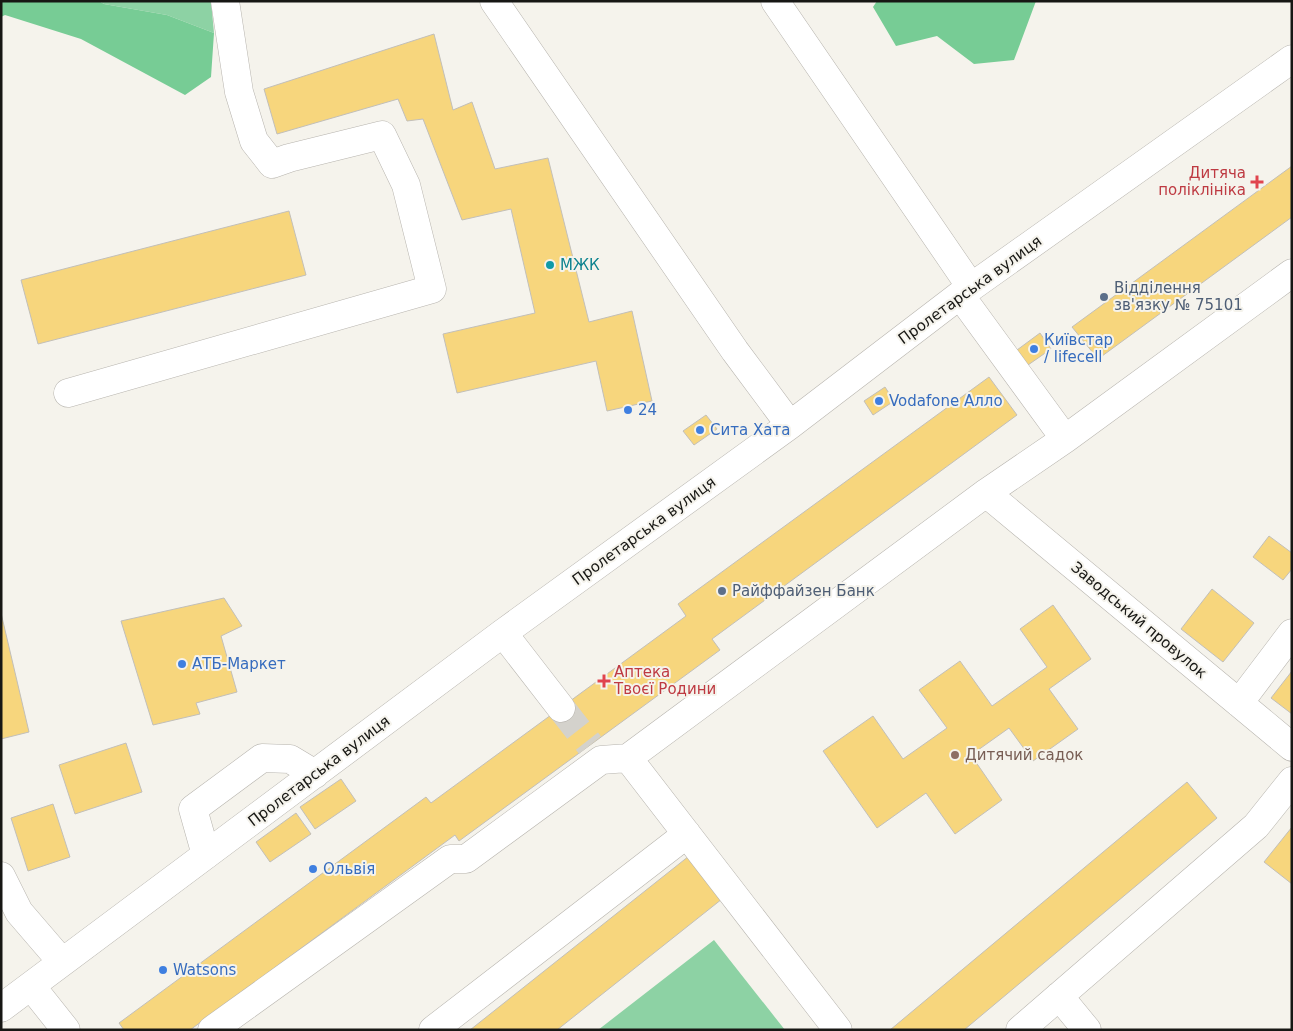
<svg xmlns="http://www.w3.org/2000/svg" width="1293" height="1031" font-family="'DejaVu Sans',sans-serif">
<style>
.green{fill:#8dd2a4}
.forest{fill:#77cc95}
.building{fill:#f7d67d;stroke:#c2bfb9}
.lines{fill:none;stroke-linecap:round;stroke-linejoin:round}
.minor-tunnel{stroke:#d4d2cc;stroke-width:28;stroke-dasharray:28 14;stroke-linecap:butt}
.minor-casing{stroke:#b7b4ae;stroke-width:29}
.minor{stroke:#fff;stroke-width:28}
.health-dot{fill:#e0444e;stroke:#f5f3ec;stroke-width:2}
.culture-dot{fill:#0f9aa8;stroke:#f5f3ec;stroke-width:2}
.service-dot{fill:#5c6f8a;stroke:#f5f3ec;stroke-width:2}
.shop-dot{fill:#3f7fe0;stroke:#f5f3ec;stroke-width:2}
.education-dot{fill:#8d6e63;stroke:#f5f3ec;stroke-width:2}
.labels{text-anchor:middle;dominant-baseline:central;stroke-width:4;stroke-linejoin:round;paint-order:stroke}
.health-label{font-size:15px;fill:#be3a42;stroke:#f5f3ec;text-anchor:end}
.culture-label{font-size:15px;fill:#0d838f;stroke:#f5f3ec;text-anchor:start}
.service-label{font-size:15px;fill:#4e5e75;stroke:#f5f3ec;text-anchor:start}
.street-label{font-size:15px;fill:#171714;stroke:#f5f3ec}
.shop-label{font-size:15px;fill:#366cbe;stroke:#f5f3ec;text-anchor:start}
.education-label{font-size:15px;fill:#785e54;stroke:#f5f3ec;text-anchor:start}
</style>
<rect width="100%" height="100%" fill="#f5f3ec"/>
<!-- green -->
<path class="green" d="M 99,1 L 211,1 L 214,33 L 167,15 L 104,4 Z
M 714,940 L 785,1030 L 598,1030 Z"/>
<!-- forest -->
<path class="forest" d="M 1,1 L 99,1 L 104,4 L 167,15 L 214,33 L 211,77 L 185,95 L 81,39 L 5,15 L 1,17 Z
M 877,1 L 1036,1 L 1014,60 L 974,64 L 937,36 L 896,46 L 873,7 Z"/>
<!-- building -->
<path class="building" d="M 434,34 L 453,110 L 472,102 L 495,169 L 548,158 L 589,322 L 632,311 L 652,401 L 607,411 L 596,361 L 457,393 L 443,334 L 535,313 L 511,209 L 462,220 L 423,119 L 407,121 L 398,99 L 277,134 L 264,89 Z
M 1292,166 L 1292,217 L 1098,359 L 1072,327 Z
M 289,211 L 306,275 L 38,344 L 21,280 Z
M 1040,333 L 1051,349 L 1028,365 L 1017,350 Z
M 989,377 L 1017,415 L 712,639 L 720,650 L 459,841 L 455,835 L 190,1030 L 124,1030 L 119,1023 L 426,797 L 431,803 L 686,616 L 678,604 Z
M 885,387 L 894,401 L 873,415 L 864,401 Z
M 706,415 L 717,429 L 694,445 L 683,431 Z
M 1269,536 L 1292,553 L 1292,569 L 1283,580 L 1253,557 Z
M 1212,589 L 1254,623 L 1223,662 L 1181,629 Z
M 224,598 L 242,626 L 221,636 L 237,692 L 196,703 L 200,714 L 153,725 L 121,621 Z
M 1053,605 L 1091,659 L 1049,689 L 1078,729 L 1033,761 L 1009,728 L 971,755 L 1002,800 L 955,834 L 926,793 L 877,828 L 823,751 L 873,716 L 903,759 L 947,728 L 919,690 L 960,661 L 992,706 L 1047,667 L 1020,629 Z
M 1,613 L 29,732 L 1,739 Z
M 1292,671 L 1292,714 L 1271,698 Z
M 126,743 L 142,792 L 75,814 L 59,765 Z
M 341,779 L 356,801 L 315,829 L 300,807 Z
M 1187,782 L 1217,818 L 964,1030 L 890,1030 Z
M 53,804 L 70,857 L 28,871 L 11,818 Z
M 296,813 L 311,834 L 270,862 L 256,842 Z
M 1292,827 L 1292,884 L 1264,862 Z
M 689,856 L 722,899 L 557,1030 L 470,1030 Z"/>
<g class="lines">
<!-- minor-tunnel -->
<path class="minor-tunnel" d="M 561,708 L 590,745"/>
<defs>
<path id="minor" d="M 494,1 L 735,351 L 790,425
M 775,1 L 971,287
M 960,295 L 1065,439
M 68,393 L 432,289 L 406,185 L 382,135 L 289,158 L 272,164 L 254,141 L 239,92 L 225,1
M 986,493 L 1292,747
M 503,633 L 561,708
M 1239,703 L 1292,633
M 628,758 L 838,1030
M 206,855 L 193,809 L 262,758 L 290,759 L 315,774
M 1,876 L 19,912 L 62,962
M 31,986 L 66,1030
M 1059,996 L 1087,1030
M 1,1008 L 503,633 L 790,425 L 960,295 L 1292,59
M 212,1030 L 450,859 L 466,859 L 601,760 L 628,758 L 986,493 L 1065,439 L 1292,273
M 433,1030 L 687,834
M 1020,1030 L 1256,826 L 1292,781"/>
</defs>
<!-- minor casing -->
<use href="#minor" class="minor-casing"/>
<!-- minor -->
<use href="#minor" class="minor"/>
</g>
<!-- markers -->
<g class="health-dot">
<path d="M1254.5 174.5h5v5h5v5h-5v5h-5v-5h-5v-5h5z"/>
<path d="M601.5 673.5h5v5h5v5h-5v5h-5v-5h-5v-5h5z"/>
</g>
<circle class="culture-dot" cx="550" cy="265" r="5"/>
<g class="service-dot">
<circle cx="1104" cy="297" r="5"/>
<circle cx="722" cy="591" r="5"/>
</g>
<g class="shop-dot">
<circle cx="1034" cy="349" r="5"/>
<circle cx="879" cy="401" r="5"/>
<circle cx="628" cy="410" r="5"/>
<circle cx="700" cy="430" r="5"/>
<circle cx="182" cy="664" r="5"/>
<circle cx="313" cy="869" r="5"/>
<circle cx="163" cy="970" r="5"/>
</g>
<circle class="education-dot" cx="955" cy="755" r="5"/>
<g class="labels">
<!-- health labels -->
<g class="health-label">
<text x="1246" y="173">Дитяча<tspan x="1246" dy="17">поліклініка</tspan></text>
<text x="614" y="672" text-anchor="start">Аптека<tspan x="614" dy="17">Твоєї Родини</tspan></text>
</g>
<!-- culture labels -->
<g class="culture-label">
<text x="560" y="265">МЖК</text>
</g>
<!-- service labels -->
<g class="service-label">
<text x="1114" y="288">Відділення<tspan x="1114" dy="17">зв'язку № 75101</tspan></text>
<text x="732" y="591">Райффайзен Банк</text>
</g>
<!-- street labels -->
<g class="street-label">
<text transform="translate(970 290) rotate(-36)">Пролетарська вулиця</text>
<text transform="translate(644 531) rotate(-36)">Пролетарська вулиця</text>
<text transform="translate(1139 620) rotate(40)">Заводський провулок</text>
<text transform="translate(319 771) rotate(-37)">Пролетарська вулиця</text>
</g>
<!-- shop labels -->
<g class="shop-label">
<text x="1044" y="340">Київстар<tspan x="1044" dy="17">/ lifecell</tspan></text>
<text x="889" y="401">Vodafone Алло</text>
<text x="638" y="410">24</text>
<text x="710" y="430">Сита Хата</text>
<text x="192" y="664">АТБ-Маркет</text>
<text x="323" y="869">Ольвія</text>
<text x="173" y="970">Watsons</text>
</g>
<!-- education labels -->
<g class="education-label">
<text x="965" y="755">Дитячий садок</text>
</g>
</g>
<!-- border -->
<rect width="1293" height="1031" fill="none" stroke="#171714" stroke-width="5"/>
</svg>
